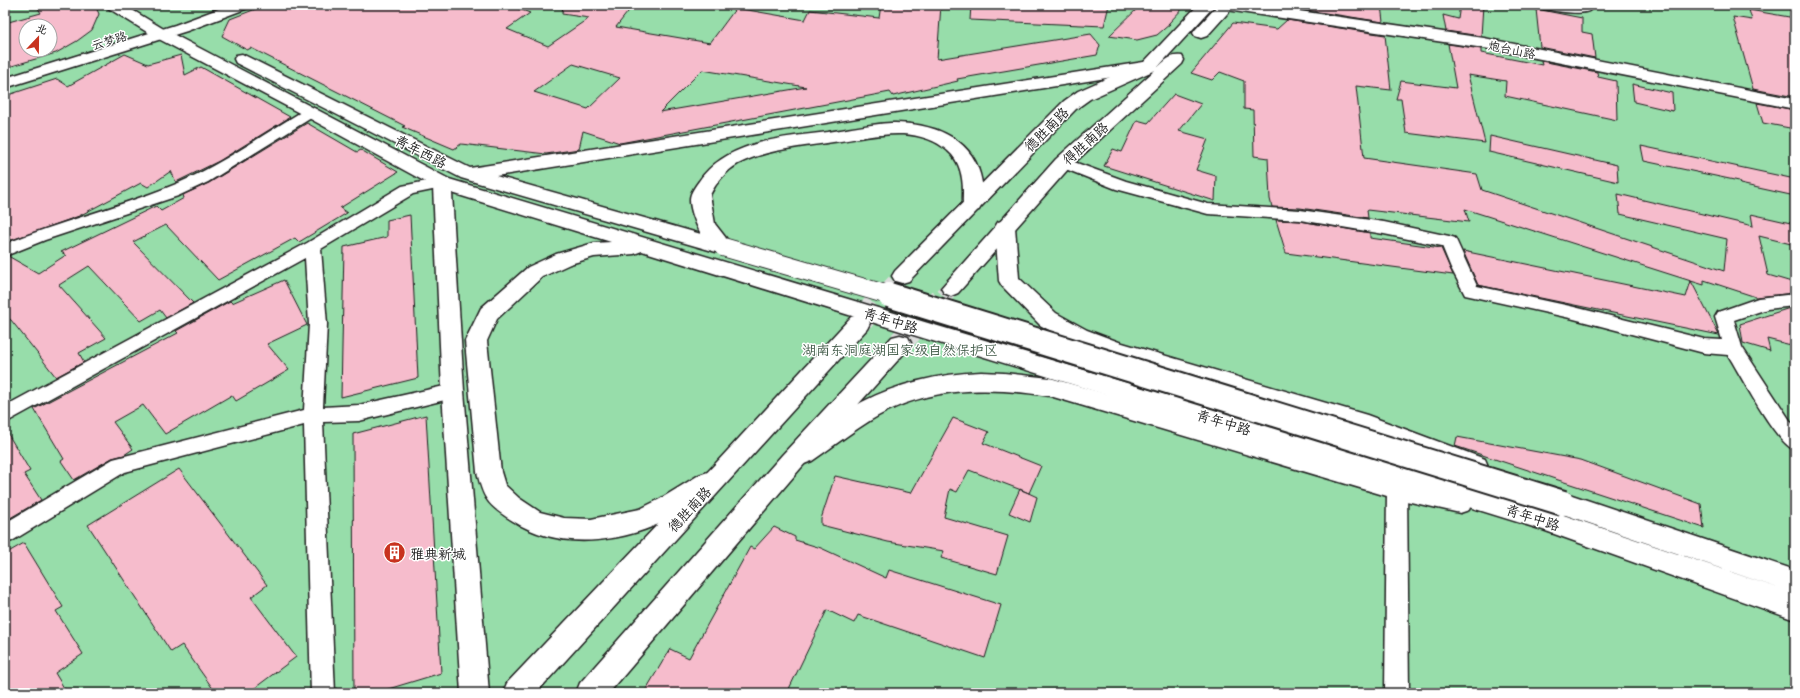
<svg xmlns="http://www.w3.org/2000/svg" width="1800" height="698" font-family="Mali,'LXGW WenKai TC',sans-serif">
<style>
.green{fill:#97ddaa;stroke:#5a7c63;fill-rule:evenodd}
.building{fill:#f6bccc;stroke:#1c1c1c;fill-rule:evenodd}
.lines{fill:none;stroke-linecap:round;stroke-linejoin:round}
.primary-tunnel-far1{stroke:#ddd;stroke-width:18;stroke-dasharray:18 9;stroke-linecap:butt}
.primary-tunnel{stroke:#ddd;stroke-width:24;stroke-dasharray:24 12;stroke-linecap:butt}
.minor-casing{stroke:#1c1c1c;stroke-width:3}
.tertiary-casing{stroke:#1c1c1c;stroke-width:3}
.secondary-casing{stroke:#1c1c1c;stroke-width:3}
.primary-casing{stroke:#1c1c1c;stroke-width:3}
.minor{fill:#fff;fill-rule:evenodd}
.tertiary{fill:#fff;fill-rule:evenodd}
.secondary{fill:#fff;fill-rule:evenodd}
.primary{fill:#fff;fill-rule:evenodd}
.secondary-bridge-far1-casing{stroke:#1c1c1c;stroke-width:20;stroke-linecap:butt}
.secondary-bridge-casing{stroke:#1c1c1c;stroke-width:28;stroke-linecap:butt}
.secondary-bridge-far1{stroke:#fff;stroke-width:18}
.secondary-bridge{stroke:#fff;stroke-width:24}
.labels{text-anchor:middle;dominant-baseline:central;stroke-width:3;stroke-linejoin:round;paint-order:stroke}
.far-street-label{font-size:12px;fill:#1c1c1c;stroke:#fff}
.street-label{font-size:14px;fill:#1c1c1c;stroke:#fff}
.park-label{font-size:14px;fill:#47604e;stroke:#fff}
.poi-label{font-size:14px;fill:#1c1c1c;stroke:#fff;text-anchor:start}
</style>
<rect width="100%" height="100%" fill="#fff"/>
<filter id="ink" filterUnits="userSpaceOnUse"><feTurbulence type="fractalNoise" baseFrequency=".025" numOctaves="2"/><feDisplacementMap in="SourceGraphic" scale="8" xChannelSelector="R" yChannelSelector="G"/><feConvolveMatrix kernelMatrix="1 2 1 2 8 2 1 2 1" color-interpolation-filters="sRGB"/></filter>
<g filter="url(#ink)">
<!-- green -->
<path class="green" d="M 5,5 L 1795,5 L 1795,693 L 5,693 ZM 26,26 L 50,26 L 50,50 L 26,50 Z"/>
<!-- building -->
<path class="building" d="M 36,5 L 95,5 L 99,14 L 92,30 L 77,41 L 56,53 L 5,68 L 5,23 L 41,13 ZM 26,26 L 50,26 L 50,50 L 26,50 Z
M 266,5 L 508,5 L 530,13 L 507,29 L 548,46 L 589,18 L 562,14 L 563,5 L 612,5 L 631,8 L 616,27 L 710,43 L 736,8 L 805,20 L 810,10 L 879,18 L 881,5 L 941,5 L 937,59 L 1091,34 L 1100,45 L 1097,55 L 957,79 L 958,81 L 893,96 L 890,92 L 620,143 L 583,131 L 579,149 L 546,154 L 461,144 L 454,149 L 402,127 L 405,126 L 251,48 L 247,50 L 222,36 L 230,19 ZM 573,64 L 620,78 L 588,109 L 534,92 ZM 702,70 L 806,87 L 660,112 Z
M 971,5 L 1084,6 L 1109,5 L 1104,26 L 970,20 Z
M 1141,5 L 1186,5 L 1168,24 L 1170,24 L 1157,35 L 1137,40 L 1109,36 Z
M 1305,5 L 1381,5 L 1383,22 L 1300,9 Z
M 1460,5 L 1483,5 L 1481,36 L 1446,31 L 1443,15 L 1458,19 Z
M 1536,9 L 1582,18 L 1582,32 L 1592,34 L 1595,58 L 1540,47 Z
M 1749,10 L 1795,18 L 1795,97 L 1753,89 L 1733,17 L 1752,20 Z
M 1287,20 L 1385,35 L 1391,90 L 1356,86 L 1364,158 L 1477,174 L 1482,190 L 1724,271 L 1727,239 L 1620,214 L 1618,194 L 1753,226 L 1751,214 L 1795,224 L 1795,245 L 1759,236 L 1768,275 L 1795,283 L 1795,293 L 1756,297 L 1704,280 L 1704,285 L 1691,281 L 1719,335 L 1478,285 L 1463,251 L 1686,297 L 1691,281 L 1465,209 L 1469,222 L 1367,210 L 1368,218 L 1300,208 L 1272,207 L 1270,199 L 1268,158 L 1254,156 L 1253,110 L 1244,109 L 1244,81 L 1220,72 L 1212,80 L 1191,73 L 1233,23 L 1277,29 Z
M 1448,44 L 1481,49 L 1481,53 L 1542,65 L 1541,61 L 1597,72 L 1598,77 L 1616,81 L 1617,120 L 1505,96 L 1506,81 L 1468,75 L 1485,143 L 1406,133 L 1401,99 L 1396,99 L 1401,81 L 1456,88 Z
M 125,54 L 148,64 L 181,55 L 185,75 L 201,67 L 290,117 L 219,161 L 176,182 L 171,171 L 148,187 L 141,183 L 79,216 L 12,240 L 5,235 L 5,96 L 57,79 L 68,86 Z
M 1632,84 L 1672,93 L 1673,111 L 1634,102 Z
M 1174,94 L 1201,104 L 1179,131 L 1208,139 L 1196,170 L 1216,176 L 1215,201 L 1104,166 L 1113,149 L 1122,152 L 1137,120 L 1148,123 Z
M 1757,103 L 1795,110 L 1795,129 L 1763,123 Z
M 307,123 L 357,152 L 361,150 L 398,172 L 340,208 L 347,213 L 299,242 L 295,238 L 218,280 L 166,225 L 133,242 L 193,303 L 166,318 L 160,310 L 141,321 L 89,266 L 59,285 L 106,338 L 79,353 L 84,362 L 56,377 L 11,320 L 5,316 L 5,257 L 8,256 L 38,273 L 66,255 L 61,252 L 156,206 L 161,211 L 184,198 L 183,195 L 209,183 Z
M 1490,136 L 1617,165 L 1618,182 L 1489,152 Z
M 1641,146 L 1795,179 L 1795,196 L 1740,184 L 1739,181 L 1644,161 Z
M 410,215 L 418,378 L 341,397 L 344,247 L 387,237 L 387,220 Z
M 1276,220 L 1300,221 L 1370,233 L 1370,238 L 1441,248 L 1453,275 L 1286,253 Z
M 284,280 L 307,325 L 267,344 L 289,370 L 236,401 L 232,395 L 165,434 L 143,405 L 113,422 L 133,449 L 124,455 L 112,458 L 74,480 L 61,461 L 64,459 L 34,409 L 178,333 L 176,331 L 230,301 L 232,303 Z
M 1790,308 L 1795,308 L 1795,346 L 1767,339 L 1770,351 L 1743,343 L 1740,324 Z
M 426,415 L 441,673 L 375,693 L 354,693 L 353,434 Z
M 953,418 L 989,432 L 983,443 L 1041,466 L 1029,493 L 969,470 L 957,492 L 950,489 L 944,517 L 1008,536 L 997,574 L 941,558 L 944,551 L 888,542 L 821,525 L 821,519 L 835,476 L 911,493 Z
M 5,429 L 30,471 L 24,474 L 41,500 L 5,521 Z
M 1457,437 L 1581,460 L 1701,504 L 1704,528 L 1455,446 Z
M 179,469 L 267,585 L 251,597 L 296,657 L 248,693 L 216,693 L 182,645 L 171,652 L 88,525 Z
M 1020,489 L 1037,497 L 1030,522 L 1009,513 Z
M 774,527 L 795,537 L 795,540 L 821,548 L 886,578 L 889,570 L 1001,605 L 985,658 L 858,615 L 854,623 L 827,610 L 787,693 L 644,693 L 670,649 L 689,658 L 750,547 L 754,549 Z
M 24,543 L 63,607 L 56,611 L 83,654 L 55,673 L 67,693 L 5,693 L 5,554 Z"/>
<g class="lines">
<!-- primary-tunnel-far1 -->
<path class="primary-tunnel-far1" d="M 883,296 L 902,276
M 943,296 L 951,288"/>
<!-- primary-tunnel -->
<path class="primary-tunnel" d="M 859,323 L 884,295
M 900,343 L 944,295"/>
<defs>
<path id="minor" d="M 1538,5 L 1589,5 L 1590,10 C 1586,16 1542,11 1538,5 Z
M 311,108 L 316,109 L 318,112 L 316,115 L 208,182 L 178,196 L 45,240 L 5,256 L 5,244 C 58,222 113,209 166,188 C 214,170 262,135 306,109 Z
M 1063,158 L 1126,181 L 1208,204 L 1300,210 L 1384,222 L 1449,236 L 1455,238 L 1457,242 L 1477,286 L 1570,306 L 1704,339 L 1722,340 L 1715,317 L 1718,312 L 1758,298 L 1795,294 L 1795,306 L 1767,309 L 1734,320 L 1742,347 L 1795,428 L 1795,450 C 1776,444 1740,374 1728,355 L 1704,353 L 1570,318 L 1465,295 L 1451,268 L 1442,246 L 1384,234 L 1300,220 L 1208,214 L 1116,189 L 1058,166 L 1055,163 L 1058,160 Z
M 442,178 L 447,179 L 450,183 L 447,187 L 413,194 L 321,249 L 327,324 L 323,407 L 359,405 L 453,384 L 460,386 L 462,391 L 460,396 L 453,398 L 359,421 L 323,422 L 335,693 L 311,693 L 304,425 L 125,472 L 12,541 L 5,543 L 5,523 L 113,459 L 304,410 L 309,324 L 305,258 L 5,423 L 5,406 L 307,243 L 402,186 Z
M 1397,479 L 1404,482 L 1407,488 L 1409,693 L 1385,693 L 1387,488 L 1390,482 Z"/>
<path id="tertiary" d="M 1219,5 L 1259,5 L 1484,38 L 1795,99 L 1795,109 L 1484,48 L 1227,10 L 1222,8 Z
M 1005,220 L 1012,222 L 1015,227 L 1019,278 L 1056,313 L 1087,330 L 1119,342 L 1367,415 L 1485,459 L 1488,466 L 1485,473 L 1476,476 L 1362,433 L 1114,357 L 1071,342 L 1040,325 L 1002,286 L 999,281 L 995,227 L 998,222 Z
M 981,372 L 1004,373 L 1050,378 L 1397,477 L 1460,491 L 1469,494 L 1472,502 L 1469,510 L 1460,513 L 1397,499 L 1050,396 C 991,387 931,386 878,416 C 855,429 834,446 812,461 L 804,464 L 796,461 L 792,454 L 796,447 C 817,432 839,415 862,402 C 899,383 939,374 981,372 Z"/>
<path id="secondary" d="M 105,5 L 124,5 L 167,31 L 449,179 L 1543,508 L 1795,594 L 1795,620 L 1543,530 L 642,251 L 634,254 L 594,257 L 570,264 L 542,277 L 497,319 L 487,341 L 501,472 L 505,485 L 519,498 L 540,512 L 564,518 L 591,519 L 640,509 L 660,499 L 699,475 L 708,472 L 717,475 L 720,482 C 714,494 699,501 688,508 C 638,541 566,555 513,521 C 503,515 492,508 486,498 C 481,490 479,480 477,472 L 465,341 L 481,308 L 528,267 L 556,254 L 594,243 L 611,242 L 452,193 L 464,391 L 489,693 L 461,693 L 442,391 L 433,186 L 305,116 L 155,37 L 108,8 Z
M 242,54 L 470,168 L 1150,61 L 1156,62 L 1158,66 L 1156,70 L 1150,71 L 496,176 L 701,234 C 696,225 687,204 691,194 C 693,189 696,185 699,181 C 726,141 784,137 828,132 C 849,129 870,124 891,123 C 927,122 970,135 980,174 C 983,185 985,200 979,210 L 972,211 L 965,210 C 962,204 963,199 963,192 C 963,177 960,161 948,151 C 936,140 919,135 903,134 C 879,133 856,139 833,142 C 802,147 767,149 738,164 C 726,171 716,183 710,195 L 715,224 L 733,247 L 730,252 L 723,254 L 461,178 L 236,63 L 234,59 L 236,55 Z
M 1563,492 L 1795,570 L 1795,594 L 1554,511 L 1551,503 L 1554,495 Z"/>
<path id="primary" d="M 229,5 L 251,5 L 248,8 L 187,31 L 5,88 L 5,78 L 175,25 Z
M 1198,5 L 1215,5 L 1157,68 C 1165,61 1170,54 1182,56 L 1184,60 L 1182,64 L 1070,167 L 958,293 L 951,296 L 944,293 L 941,288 L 1056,159 L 1155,70 L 1090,99 L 1076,109 L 909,281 L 902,283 L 895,281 L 892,276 L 895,271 L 1064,101 L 1078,91 L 1144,62 Z
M 1218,5 L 1235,5 L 1207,36 L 1201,38 L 1195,36 L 1193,33 L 1195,30 Z
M 859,315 L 867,317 L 870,323 L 867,329 L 536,693 L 503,693 L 507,683 L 716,463 L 851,317 Z
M 900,335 L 908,337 L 911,343 L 908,349 L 800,469 L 609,693 L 576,693 L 580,683 L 782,455 L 892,337 Z"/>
</defs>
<!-- minor casing -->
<use href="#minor" class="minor-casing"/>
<!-- tertiary casing -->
<use href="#tertiary" class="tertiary-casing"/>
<!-- secondary casing -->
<use href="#secondary" class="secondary-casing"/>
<!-- primary casing -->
<use href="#primary" class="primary-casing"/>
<!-- minor -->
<use href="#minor" class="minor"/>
<!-- tertiary -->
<use href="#tertiary" class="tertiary"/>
<!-- secondary -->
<use href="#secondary" class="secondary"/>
<!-- primary -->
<use href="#primary" class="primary"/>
<defs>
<path id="secondary-bridge-far1" d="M 723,247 L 892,296"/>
<path id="secondary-bridge" d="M 889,295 L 1563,503"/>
</defs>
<!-- secondary-bridge-far1 casing -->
<use href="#secondary-bridge-far1" class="secondary-bridge-far1-casing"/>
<!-- secondary-bridge casing -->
<use href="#secondary-bridge" class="secondary-bridge-casing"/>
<!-- secondary-bridge-far1 -->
<use href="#secondary-bridge-far1" class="secondary-bridge-far1"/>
<!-- secondary-bridge -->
<use href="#secondary-bridge" class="secondary-bridge"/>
</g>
</g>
<!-- icons -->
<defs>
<symbol id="building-disc" viewBox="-11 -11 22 22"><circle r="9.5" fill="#c8321e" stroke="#fff"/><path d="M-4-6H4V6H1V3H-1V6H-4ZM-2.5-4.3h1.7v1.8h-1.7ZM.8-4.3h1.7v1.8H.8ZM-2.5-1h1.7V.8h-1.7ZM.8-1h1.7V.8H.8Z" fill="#fff"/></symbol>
</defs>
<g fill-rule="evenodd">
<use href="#building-disc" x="382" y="540" width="25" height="25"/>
</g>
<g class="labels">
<!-- far-street labels -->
<g class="far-street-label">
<text transform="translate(109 40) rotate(-17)">云梦路</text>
<text transform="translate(1512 49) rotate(11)">炮台山路</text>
</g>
<!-- street labels -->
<g class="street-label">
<text transform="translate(1046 129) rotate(-45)">德胜南路</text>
<text transform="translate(1085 143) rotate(-42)">得胜南路</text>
<text transform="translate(421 151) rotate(27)">青年西路</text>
<text transform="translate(891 320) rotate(17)">青年中路</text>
<text transform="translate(1224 422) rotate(17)">青年中路</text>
<text transform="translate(689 509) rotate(-47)">德胜南路</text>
<text transform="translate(1533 517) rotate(18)">青年中路</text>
</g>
<!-- park labels -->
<g class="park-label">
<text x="900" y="349">湖南东洞庭湖国家级自然保护区</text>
</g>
<!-- poi labels -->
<g class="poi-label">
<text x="410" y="553">雅典新城</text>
</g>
</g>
<!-- margin -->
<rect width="1800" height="698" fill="none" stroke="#fff" stroke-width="20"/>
<rect x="10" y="10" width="1780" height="678" fill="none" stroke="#1c1c1c" stroke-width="1.5" filter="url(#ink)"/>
<!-- north arrow -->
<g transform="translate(38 38) rotate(22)"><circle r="19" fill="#ffffff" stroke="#a4a4a4"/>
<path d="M0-3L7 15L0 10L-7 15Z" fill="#c8321e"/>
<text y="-6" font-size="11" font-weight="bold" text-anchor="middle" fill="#1c1c1c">北</text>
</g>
</svg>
